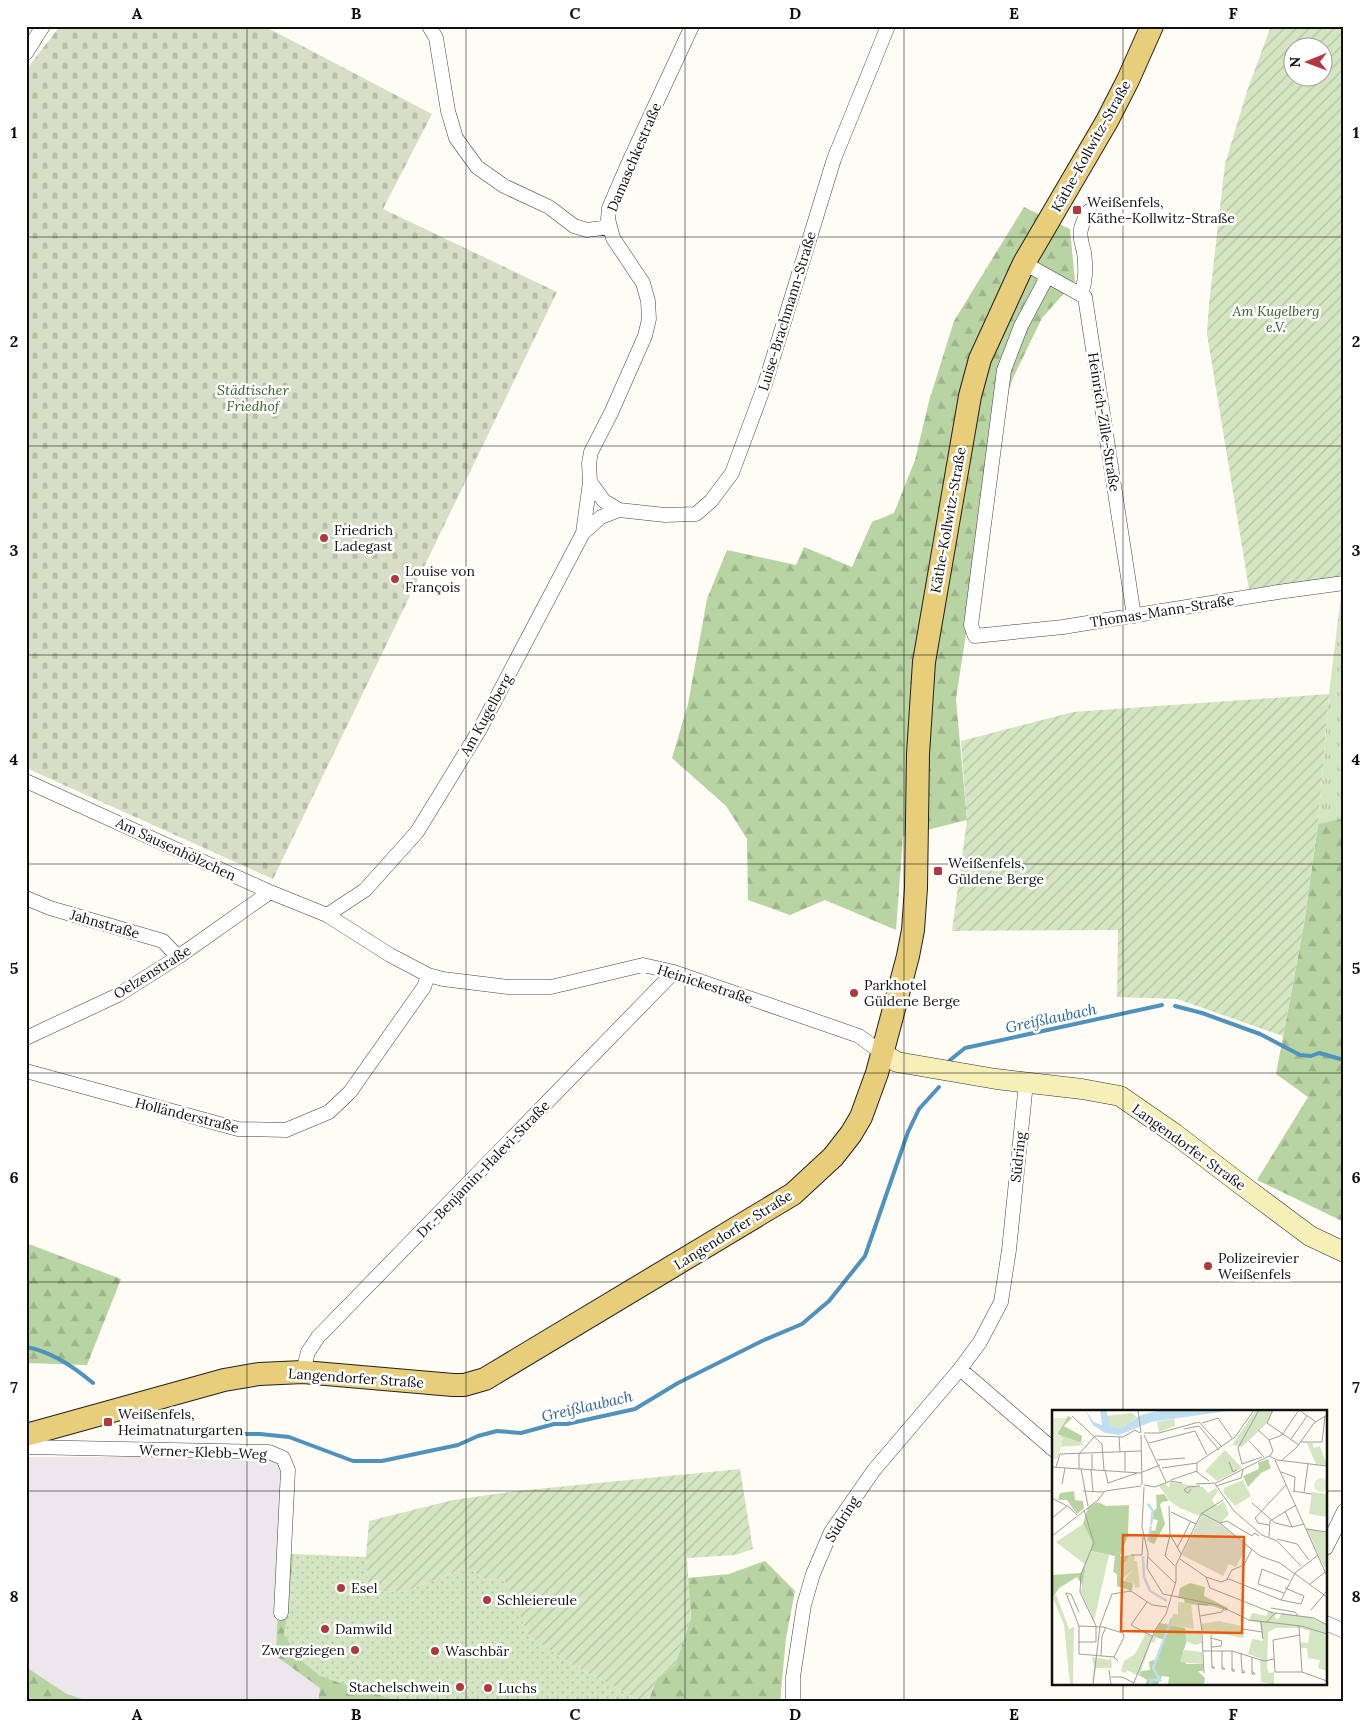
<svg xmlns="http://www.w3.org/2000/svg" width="1370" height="1728" font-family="Lora,serif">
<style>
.industrial{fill:#ede6ed}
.grass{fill:url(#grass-tufts)}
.forest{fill:url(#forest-firs)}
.cemetery{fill:url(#cemetery-stones)}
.park{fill:url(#park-dots)}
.garden{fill:url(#garden-furrows);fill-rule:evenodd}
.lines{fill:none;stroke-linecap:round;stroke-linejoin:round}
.stream{stroke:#4f92be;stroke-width:4}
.street-casing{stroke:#434343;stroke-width:15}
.secondary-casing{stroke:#323232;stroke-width:21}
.primary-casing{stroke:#212121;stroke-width:24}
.street{stroke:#fff;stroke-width:14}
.secondary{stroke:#f6efb8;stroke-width:20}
.primary{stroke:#e8ce7a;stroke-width:22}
.grid{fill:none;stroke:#101010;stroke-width:1;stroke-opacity:0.55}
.poi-dot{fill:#b1383e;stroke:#fff;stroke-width:2}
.labels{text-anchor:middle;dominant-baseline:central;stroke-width:5;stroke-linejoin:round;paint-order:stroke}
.street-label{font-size:14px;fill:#101010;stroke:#fff}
.poi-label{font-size:14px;fill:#101010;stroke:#fff;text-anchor:start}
.park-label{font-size:14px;font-style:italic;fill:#346127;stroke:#fff}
.water-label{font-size:15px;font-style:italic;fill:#276594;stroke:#fff}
.inset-river{fill:none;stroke:#bfdef0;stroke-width:2.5}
.inset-road{fill:none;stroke:#9f9e99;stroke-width:1}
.view{fill:#e8590c;fill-opacity:0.15;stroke:#e8590c;stroke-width:2.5}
.inset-edge{fill:none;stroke:#101010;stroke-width:2.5}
.neatline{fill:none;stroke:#101010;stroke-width:2}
.grid-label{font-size:16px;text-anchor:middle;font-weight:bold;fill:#101010}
</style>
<defs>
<pattern id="grass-tufts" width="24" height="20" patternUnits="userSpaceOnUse" patternTransform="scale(1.25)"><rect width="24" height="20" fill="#d4e5c2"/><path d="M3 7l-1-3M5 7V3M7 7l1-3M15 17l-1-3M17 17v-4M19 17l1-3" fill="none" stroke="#b5c3a6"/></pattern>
<pattern id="forest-firs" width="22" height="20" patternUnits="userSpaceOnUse" patternTransform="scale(1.25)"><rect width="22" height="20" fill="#b9d4a3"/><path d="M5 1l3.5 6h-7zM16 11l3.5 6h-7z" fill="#9eb58b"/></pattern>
<pattern id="cemetery-stones" width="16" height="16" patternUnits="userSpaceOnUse" patternTransform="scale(1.25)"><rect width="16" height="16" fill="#d7dfc7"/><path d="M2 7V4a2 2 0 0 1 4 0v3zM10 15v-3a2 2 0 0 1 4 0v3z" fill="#b8beaa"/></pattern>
<pattern id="park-dots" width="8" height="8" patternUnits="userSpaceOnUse" patternTransform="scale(1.25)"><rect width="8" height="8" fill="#d4e5c2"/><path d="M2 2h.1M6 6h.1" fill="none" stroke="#b5c3a6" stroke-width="1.8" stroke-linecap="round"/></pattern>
<pattern id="garden-furrows" width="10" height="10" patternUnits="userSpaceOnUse" patternTransform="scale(1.25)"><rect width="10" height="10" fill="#d4e5c2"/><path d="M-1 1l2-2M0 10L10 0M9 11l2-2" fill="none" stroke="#b5c3a6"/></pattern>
</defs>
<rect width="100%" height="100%" fill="#fefcf5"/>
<!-- industrial -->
<path class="industrial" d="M 26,1457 L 152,1457 L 273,1461 L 282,1469 L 280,1554 L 320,1688 L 318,1702 L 92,1702 L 67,1694 L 26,1667 Z"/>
<!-- grass -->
<path class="grass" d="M 1344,594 L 1344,818 L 1318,824 L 1329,694 L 1341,595 Z"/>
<!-- forest -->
<path class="forest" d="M 1024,207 L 1070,229 L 1075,281 L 1042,318 L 1013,378 L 993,438 L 980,542 L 956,699 L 967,820 L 903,836 L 896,930 L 825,900 L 790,915 L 748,900 L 747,839 L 726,806 L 672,758 L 688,704 L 707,599 L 727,550 L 796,565 L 804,547 L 852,567 L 872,522 L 894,513 L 915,460 L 929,401 L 954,321 Z
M 1344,818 L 1344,1222 L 1257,1180 L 1308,1097 L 1276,1074 L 1304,924 L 1318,824 Z
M 26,1243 L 121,1279 L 87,1365 L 26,1363 Z
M 280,1554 L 294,1554 L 287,1618 L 284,1634 L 319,1675 L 349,1686 L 404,1702 L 318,1702 L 320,1688 L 276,1656 Z
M 765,1561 L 795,1591 L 786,1638 L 780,1702 L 648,1702 L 657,1678 L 675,1665 L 691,1618 L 688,1578 L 729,1574 Z
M 26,1667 L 67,1694 L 92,1702 L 26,1702 Z"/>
<!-- cemetery -->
<path class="cemetery" d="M 60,26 L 264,26 L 432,114 L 383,209 L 557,292 L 273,879 L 26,768 L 26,70 Z"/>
<!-- park -->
<path class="park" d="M 294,1554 L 366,1557 L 369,1591 L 404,1592 L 467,1567 L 486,1580 L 503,1577 L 529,1636 L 573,1665 L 643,1702 L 404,1702 L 349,1686 L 319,1675 L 299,1659 L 284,1634 L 287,1618 Z"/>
<!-- garden -->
<path class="garden" d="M 1271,26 L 1344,26 L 1344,577 L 1249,589 L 1207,334 L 1209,304 L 1225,164 L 1247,91 ZM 1292,48 L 1322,48 L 1322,78 L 1292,78 Z
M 1329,694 L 1318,824 L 1304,924 L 1283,1036 L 1177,999 L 1117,997 L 1118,930 L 952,931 L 967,820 L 961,741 L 1073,712 Z
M 740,1469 L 753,1549 L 735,1555 L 687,1558 L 691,1618 L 675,1665 L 657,1678 L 648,1702 L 643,1702 L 573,1665 L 529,1636 L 503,1577 L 486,1580 L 467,1567 L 404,1592 L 369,1591 L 366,1557 L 369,1521 L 453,1500 L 517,1491 Z"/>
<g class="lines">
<!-- stream -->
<path class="stream" d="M 1175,1006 L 1202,1013 L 1260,1034 L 1300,1055 L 1311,1056 L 1319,1053 L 1344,1060
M 949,1061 L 965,1048 L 1162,1005
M 26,1347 C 51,1351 74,1367 93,1383
M 178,1434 L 260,1434 L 289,1437 L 353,1461 L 382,1461 L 458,1445 L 478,1436 L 497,1431 L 521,1433 L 554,1424 L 567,1424 L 635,1409 L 678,1383 L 762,1341 L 802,1324 L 829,1301 L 865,1256 L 908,1132 L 919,1109 L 939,1087"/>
<defs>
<path id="street" d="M 429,26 L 436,38 L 448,111 L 456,138 L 477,167 L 504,186 L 549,207 L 574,226 L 587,230 L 609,227
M 26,53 L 43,26
M 1024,263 L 1085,297 L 1134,616
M 1047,277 L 1021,326 L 1004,370 L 971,625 L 975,636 L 1063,627 L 1278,592 L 1344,583
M 1081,295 C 1086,280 1086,268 1084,252 C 1082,244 1079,237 1081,229 C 1082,223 1086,216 1089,211
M 590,482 L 604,501 L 619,510
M 583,533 L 601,517 L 619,510 L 665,515 L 696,514 L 711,501 L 732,473 L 765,384 L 834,159 L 888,26
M 26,781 L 270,892 L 327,915 L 390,955 L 428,975 L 443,979 L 508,987 L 551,987 L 643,965 L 674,972 L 859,1036 L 882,1053
M 26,898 L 50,908 L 163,941 L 178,957
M 327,915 L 365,890 L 417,832 L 480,729 L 583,533 L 590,482 L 589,463 L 591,452 L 611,413 L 645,336 L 649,319 L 648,301 L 643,283 L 613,238 L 608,219 L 609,208 L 628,164 L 692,26
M 26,1038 L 118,995 L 178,957 L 270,892
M 26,1071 L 238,1129 L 286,1130 L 329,1112 L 350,1092 L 424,987 L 428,975
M 960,1369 L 1054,1450
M 303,1372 L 308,1352 L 318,1337 L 674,972
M 26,1447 L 269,1452 L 283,1458 L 288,1470 L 281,1613
M 1326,1548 L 1344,1511
M 1326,1623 L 1344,1631
M 793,1702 L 793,1677 L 804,1605 L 813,1574 L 831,1532 L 874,1470 L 960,1369 L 980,1342 L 1001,1302 L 1009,1250 L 1026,1083"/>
<path id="secondary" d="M 882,1053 L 897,1062 L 996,1079 L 1082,1089 L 1120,1096 L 1175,1134 L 1235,1180 L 1310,1236 L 1344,1252"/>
<path id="primary" d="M 26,1435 L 224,1380 L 259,1374 L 303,1372 L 453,1385 L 464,1385 L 485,1379 L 793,1194 L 833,1157 L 851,1134 L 861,1117 L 877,1073 L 908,956 L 913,930 L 916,888 L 918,754 L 924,662 L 970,396 L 980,359 L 1024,263 L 1107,121 L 1128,80 L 1152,26"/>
</defs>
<!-- street casing -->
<use href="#street" class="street-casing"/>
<!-- secondary casing -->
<use href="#secondary" class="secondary-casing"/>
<!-- primary casing -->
<use href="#primary" class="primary-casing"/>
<!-- street -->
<use href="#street" class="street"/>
<!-- secondary -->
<use href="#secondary" class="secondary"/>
<!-- primary -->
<use href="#primary" class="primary"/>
</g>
<!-- grid -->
<path class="grid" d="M 247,26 L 247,1702M 466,26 L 466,1702M 685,26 L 685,1702M 904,26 L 904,1702M 1123,26 L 1123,1412M 26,237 L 1344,237M 26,446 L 1344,446M 26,655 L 1344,655M 26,864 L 1344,864M 26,1073 L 1344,1073M 26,1282 L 1344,1282M 26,1491 L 1054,1491M 1326,1491 L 1344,1491M 1123,1684 L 1123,1702"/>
<!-- markers -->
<g class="poi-dot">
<rect x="1072" y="205" width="10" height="10" rx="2.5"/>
<circle cx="324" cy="538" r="5"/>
<circle cx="395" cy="579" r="5"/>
<rect x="933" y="866" width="10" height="10" rx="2.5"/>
<circle cx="854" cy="993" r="5"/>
<circle cx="1208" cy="1266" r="5"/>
<rect x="103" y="1417" width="10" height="10" rx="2.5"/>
<circle cx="341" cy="1588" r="5"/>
<circle cx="487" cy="1600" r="5"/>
<circle cx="325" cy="1629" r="5"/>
<circle cx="355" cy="1650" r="5"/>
<circle cx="435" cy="1651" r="5"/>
<circle cx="460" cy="1687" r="5"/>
<circle cx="488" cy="1688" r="5"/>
</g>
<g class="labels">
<!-- street labels -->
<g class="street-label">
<text transform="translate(1091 146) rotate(-61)">Käthe-Kollwitz-Straße</text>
<text transform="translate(634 157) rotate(-67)">Damaschkestraße</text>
<text transform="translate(787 311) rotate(-73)">Luise-Brachmann-Straße</text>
<text transform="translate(1104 422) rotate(81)">Heinrich-Zille-Straße</text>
<text transform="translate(948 520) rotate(-80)">Käthe-Kollwitz-Straße</text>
<text transform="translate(1162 611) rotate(-9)">Thomas-Mann-Straße</text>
<text transform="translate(486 715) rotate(-61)">Am Kugelberg</text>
<text transform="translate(176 849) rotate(25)">Am Sausenhölzchen</text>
<text transform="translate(105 924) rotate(16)">Jahnstraße</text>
<text transform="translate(152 972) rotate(-32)">Oelzenstraße</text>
<text transform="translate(705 984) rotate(18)">Heinickestraße</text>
<text transform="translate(187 1115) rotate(14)">Holländerstraße</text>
<text transform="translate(1189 1147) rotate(36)">Langendorfer Straße</text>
<text transform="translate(1018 1157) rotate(-84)">Südring</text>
<text transform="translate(483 1169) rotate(-46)">Dr.-Benjamin-Halevi-Straße</text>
<text transform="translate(733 1230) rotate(-32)">Langendorfer Straße</text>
<text transform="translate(356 1378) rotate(4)">Langendorfer Straße</text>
<text transform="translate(203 1452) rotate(2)">Werner-Klebb-Weg</text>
<text transform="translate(842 1519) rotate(-58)">Südring</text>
</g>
<!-- poi labels -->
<g class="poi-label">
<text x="1087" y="202">Weißenfels,<tspan x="1087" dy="16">Käthe-Kollwitz-Straße</tspan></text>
<text x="334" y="530">Friedrich<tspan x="334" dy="16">Ladegast</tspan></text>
<text x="405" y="571">Louise von<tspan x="405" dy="16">François</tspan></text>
<text x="948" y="863">Weißenfels,<tspan x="948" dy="16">Güldene Berge</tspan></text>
<text x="864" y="985">Parkhotel<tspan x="864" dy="16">Güldene Berge</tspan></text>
<text x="1218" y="1258">Polizeirevier<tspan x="1218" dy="16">Weißenfels</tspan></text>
<text x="118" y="1414">Weißenfels,<tspan x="118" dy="16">Heimatnaturgarten</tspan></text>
<text x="351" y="1588">Esel</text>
<text x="497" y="1600">Schleiereule</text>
<text x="335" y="1629">Damwild</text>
<text x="345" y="1650" text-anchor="end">Zwergziegen</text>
<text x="445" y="1651">Waschbär</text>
<text x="450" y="1687" text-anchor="end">Stachelschwein</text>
<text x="498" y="1688">Luchs</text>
</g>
<!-- park labels -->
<g class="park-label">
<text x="1276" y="311">Am Kugelberg<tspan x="1276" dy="16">e.V.</tspan></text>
<text x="253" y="390">Städtischer<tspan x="253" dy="16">Friedhof</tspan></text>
</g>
<!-- water labels -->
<g class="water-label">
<text transform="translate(1051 1018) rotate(-12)">Greißlaubach</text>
<text transform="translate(587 1406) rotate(-13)">Greißlaubach</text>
</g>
</g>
<!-- overview -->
<g transform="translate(1052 1410)">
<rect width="275" height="275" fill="#fefcf5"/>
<path d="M 4,184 L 17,219 L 22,217 L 21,275 L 18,275 L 12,215 L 1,188 ZM 258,220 L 275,225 L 275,261 L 266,258 L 268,250 L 256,248 L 255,238 L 249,238 L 249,232 L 256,233 ZM 94,223 L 104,227 L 102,233 L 99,232 L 87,266 L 75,260 L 74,263 L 69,261 L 72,251 L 83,244 ZM 40,247 L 57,250 L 59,247 L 60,258 L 44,258 L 39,275 L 42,258 Z" fill="#d4e5c2"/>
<path d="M 16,6 L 20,8 L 12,16 L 30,26 L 29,33 L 5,24 ZM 216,49 L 219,58 L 209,63 L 196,77 L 191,66 L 207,59 L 206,53 ZM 22,81 L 23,90 L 31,91 L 32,98 L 25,104 L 15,90 L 6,90 L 8,83 ZM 112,84 L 117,91 L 110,92 L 108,95 L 113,114 L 102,134 L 96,131 L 97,120 L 103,121 L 106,110 L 99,109 L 99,103 L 105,98 L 104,85 ZM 46,92 L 54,96 L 77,95 L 76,126 L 68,146 L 83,145 L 73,152 L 69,162 L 69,170 L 81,173 L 80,181 L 65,176 L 65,164 L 61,162 L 63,146 L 38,141 L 40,132 L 31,114 L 36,97 ZM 34,154 L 31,176 L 25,167 L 7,178 L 0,189 L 0,165 L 29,163 ZM 138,173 L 153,177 L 152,186 L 176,198 L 175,201 L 160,196 L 133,194 L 132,189 L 126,188 L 128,178 ZM 108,213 L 133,218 L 136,228 L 131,242 L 134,254 L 151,254 L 151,261 L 146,261 L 153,268 L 152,275 L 116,275 L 117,267 L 110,266 L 106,274 L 93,275 L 95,270 L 87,265 L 89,261 L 98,260 L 97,252 L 106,248 L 112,230 L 101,226 Z" fill="#b9d4a3"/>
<path d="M 149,106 L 168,114 L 195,135 L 184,157 L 177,154 L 171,166 L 130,145 Z" fill="#d7dfc7"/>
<path d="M 204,0 L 221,0 L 214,14 L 190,37 L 180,35 ZM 80,3 L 85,7 L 69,18 L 58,16 L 53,6 ZM 122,9 L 123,16 L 107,22 L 105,12 ZM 173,40 L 190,58 L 165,71 L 153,61 ZM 191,70 L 199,86 L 183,96 L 171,82 L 172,78 ZM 118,72 L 151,77 L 156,83 L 164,78 L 166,82 L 160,90 L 164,96 L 172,92 L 177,104 L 168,114 L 128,98 L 118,91 L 107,76 L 113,73 L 117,78 ZM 77,145 L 83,146 L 81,160 L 69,170 L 69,162 ZM 217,201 L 224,202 L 223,208 L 226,209 L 230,203 L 258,207 L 275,214 L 275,225 L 249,218 L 224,218 L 216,222 L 215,257 L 217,263 L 222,262 L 222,275 L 209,272 L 208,248 L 196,244 L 200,229 L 211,231 L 208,213 L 197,211 L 200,203 L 214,206 Z" fill="#d4e5c2"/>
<path d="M 7,26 L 11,26 L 33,35 L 8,37 L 11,29 ZM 255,33 L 260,33 L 262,38 L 268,36 L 275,55 L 264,54 ZM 275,76 L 275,107 L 257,104 L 260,82 L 274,84 ZM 31,114 L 40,132 L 38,141 L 57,145 L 42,211 L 29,182 L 34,155 L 4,132 ZM 254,118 L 275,123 L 275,158 L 272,157 ZM 80,151 L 85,151 L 88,177 L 83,178 L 82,173 L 72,170 L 81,160 ZM 126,192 L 139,193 L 142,219 L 118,215 L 121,204 L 126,204 ZM 167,211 L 190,216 L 192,228 L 150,221 L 149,214 ZM 133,220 L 149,223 L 150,233 L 143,235 L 134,231 ZM 132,240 L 150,242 L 151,254 L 128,252 Z" fill="#d4e5c2"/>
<path d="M 0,8 L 15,8 L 5,23 L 11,29 L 6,49 L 0,49 ZM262 75a7 7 0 1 1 14 0a7 7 0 1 1-14 0Z" fill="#e4eed2"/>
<path d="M 33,0 L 42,12 L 50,15 L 48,0 L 54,0 L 58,16 L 69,18 L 89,5 L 106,1 L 182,0 L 99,12 L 67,25 L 53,23 L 41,15 Z" fill="#bfdef0"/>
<path class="inset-river" d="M 96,94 L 101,101 L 99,115M 96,131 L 99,116M 91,146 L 92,167 L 98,181 L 115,191M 99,275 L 99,270 L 108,270 L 101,258 L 120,208"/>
<path class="inset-road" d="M 207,0 L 186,38 L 190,54 L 210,47M 221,0 L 215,13 L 247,35M 247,0 L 264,12M 86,1 L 89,23M 20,6 L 50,34 L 52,60M 150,13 L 166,8 L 180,28M 132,19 L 147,16 L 167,40M 206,20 L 217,30 L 221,41 L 218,46M 92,23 L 107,23 L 147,12 L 170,37M 89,25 L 90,75M 92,25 L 114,72M 67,27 L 68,42M 239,29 L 255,6M 217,30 L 230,25 L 247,0M 197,31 L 212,47M 249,32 L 270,32 L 273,6M 97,33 L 143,21 L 155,45M 40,44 L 40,60M 105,50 L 133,48M 223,50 L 275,166M 230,50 L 245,37 L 262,13 L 275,5M 177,52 L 181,62 L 185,60M 145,53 L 183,27 L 202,0M 145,53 L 145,62 L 157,71M 0,57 L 88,63 L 108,55M 4,57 L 8,44 L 89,41M 110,58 L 145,53M 27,59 L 27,44 L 43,26 L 71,27 L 83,20 L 88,23M 29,59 L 36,96M 39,60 L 41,81M 53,60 L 56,73 L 85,63M 73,61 L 73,42M 229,62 L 243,67 L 242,82M 119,70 L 145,61M 10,74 L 13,58M 144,74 L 164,73 L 217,46 L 225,50 L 275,56M 163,74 L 182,101 L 210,125 L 225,131 L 249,156M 92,75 L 103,77 L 118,71 L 130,73M 164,76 L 189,68 L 191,60M 92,77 L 90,117 L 96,143 L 95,158 L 111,184 L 166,195 L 197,210 L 249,216 L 275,224M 139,79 L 136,83 L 132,80 L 136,77 L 148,76M 31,81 L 52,82M 241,81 L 260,84M 252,83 L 256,54M 0,88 L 17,97 L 25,105M 200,93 L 223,113 L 240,117 L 252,114M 117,96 L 118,125 L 113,146 L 123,156M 233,101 L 240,117M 119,102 L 144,114M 149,103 L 168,113 L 208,146 L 228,153 L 275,187M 0,108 L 15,96M 168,113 L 175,111 L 200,126 L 202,123 L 207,126M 217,115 L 206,113 L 203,108 L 234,75M 254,119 L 275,122M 0,126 L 46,90 L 53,81 L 89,76M 119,126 L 129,144M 217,127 L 218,111 L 244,95M 225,129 L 245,134 L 257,150M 125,138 L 139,111M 79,145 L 90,145 L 91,127M 96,147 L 123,173M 128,149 L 154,167 L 169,172 L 177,169 L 229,190 L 243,163 L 266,145M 154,167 L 158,178 L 221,203M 175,169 L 180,160 L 192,155 L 200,139M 258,174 L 273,162M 232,183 L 206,174 L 210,159 L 237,170M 229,190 L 249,194 L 252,186 L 233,178M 95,192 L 79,215 L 100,226M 219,198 L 243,202 L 246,206M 259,200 L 275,181M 27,202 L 19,184 L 14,183 L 27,216 L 27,244 L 62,247 L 66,251M 148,206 L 170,202 L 172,198M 209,212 L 211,229M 214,213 L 223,203 L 262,208 L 275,215M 27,216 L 51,217 L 71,223 L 72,227 L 62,247M 247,216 L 250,262M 191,219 L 210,222M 150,221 L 146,194 L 156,195M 150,224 L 152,263M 159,225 L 160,258 L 163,258 L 160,256M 248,225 L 221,230 L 223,262 L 250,262 L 275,271M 159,228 L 170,231 L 169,236 L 160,237M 26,232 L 44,232 L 44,216 L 28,182 L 29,164 L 42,133 L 32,100M 151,241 L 180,241 L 212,251 L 222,249M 170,241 L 170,259 L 173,259 L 170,257M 180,241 L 180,261 L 183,261 L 180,258M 190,243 L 189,244 L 190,260 L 190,263 L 193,262 L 190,260M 49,246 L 50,226 L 54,217M 200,247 L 200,264 L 203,264 L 200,261M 57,260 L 59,275M 59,267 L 70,267 L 82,273M 41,275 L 48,216 L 60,184 L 79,181 L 100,195 L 115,197M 81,275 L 103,220 L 114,204 L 124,171 L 124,155 L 149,104 L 171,90"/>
<path class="view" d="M 71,125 L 192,127 L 190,223 L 69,221 Z"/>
<rect width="275" height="275" class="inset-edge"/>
</g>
<!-- border -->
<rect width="1370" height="1728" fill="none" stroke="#ffffff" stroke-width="55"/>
<!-- north arrow -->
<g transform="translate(1308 62) rotate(269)"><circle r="24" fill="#ffffff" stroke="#9f9f9f"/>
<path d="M0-4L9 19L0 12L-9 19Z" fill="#b1383e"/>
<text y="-8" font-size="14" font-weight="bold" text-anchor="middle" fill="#101010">N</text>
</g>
<rect x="28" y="28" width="1314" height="1672" class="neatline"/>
<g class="grid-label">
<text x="137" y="19">A</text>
<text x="356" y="19">B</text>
<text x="575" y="19">C</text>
<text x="795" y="19">D</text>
<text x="1014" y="19">E</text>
<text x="1233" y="19">F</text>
<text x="14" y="138">1</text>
<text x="1356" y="138">1</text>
<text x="14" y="347">2</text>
<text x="1356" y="347">2</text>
<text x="14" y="556">3</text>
<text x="1356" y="556">3</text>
<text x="14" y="765">4</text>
<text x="1356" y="765">4</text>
<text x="14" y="974">5</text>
<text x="1356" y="974">5</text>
<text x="14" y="1183">6</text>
<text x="1356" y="1183">6</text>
<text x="14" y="1393">7</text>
<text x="1356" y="1393">7</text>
<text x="14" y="1602">8</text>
<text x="1356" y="1602">8</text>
<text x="137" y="1720">A</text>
<text x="356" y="1720">B</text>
<text x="575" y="1720">C</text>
<text x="795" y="1720">D</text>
<text x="1014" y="1720">E</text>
<text x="1233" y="1720">F</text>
</g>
</svg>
